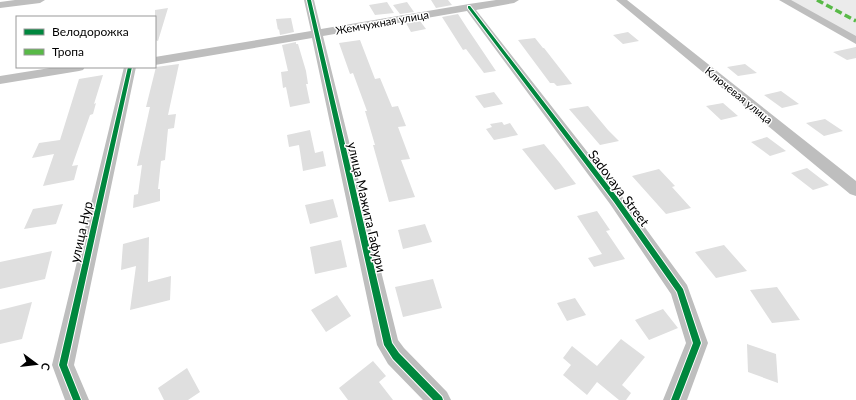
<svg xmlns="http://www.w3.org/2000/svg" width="856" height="400" font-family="Lato,sans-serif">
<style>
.green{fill:#ebebeb}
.building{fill:#dfdfdf}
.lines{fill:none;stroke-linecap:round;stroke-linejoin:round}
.minor{fill:#bebebe;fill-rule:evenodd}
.quiet{stroke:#58b947;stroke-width:3.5;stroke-dasharray:7 3.5;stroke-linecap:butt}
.cycleway-casing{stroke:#fff;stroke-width:2}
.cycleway{fill:#00873e;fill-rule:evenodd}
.labels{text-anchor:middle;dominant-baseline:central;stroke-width:3;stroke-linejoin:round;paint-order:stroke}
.far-street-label{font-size:11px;fill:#000;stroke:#fff}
.street-label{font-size:13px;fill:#000;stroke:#fff}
</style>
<rect width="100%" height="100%" fill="#fff"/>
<!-- green -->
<path class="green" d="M 786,0 L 856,0 L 856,40 Z"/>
<!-- building -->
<path class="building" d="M 431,0 L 448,0 L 452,5 L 436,8 Z
M 387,2 L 394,13 L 375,15 L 369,5 Z
M 407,2 L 414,12 L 400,14 L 393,5 Z
M 168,8 L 158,41 L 155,40 L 155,10 Z
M 458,14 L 467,28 L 496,71 L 484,73 L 466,49 L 463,50 L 442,17 Z
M 291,18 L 294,32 L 280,35 L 279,29 L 278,30 L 276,19 Z
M 420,21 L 426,29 L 411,32 L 406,23 Z
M 628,32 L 639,41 L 623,44 L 613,35 Z
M 535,38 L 543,48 L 544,48 L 572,84 L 557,86 L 554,83 L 550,83 L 518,40 Z
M 360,40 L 375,79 L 380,78 L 392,107 L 398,106 L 406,126 L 398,127 L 410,159 L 401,160 L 415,197 L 389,202 L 373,145 L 375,145 L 365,111 L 367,111 L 353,73 L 350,74 L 339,43 Z
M 296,42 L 296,44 L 298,44 L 306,71 L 308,84 L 306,84 L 310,103 L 290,107 L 286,87 L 283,88 L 281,72 L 288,71 L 282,45 Z
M 856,47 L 856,58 L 847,60 L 833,52 Z
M 179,64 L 168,115 L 176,114 L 174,128 L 168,129 L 165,160 L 161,161 L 158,189 L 160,189 L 160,201 L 133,208 L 134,195 L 138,194 L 142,165 L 137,166 L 150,107 L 146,107 L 156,67 Z
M 745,64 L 757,73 L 738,76 L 727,67 Z
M 103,75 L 94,104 L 96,103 L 93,114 L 90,115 L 72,166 L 78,165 L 74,180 L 43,186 L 54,154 L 32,158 L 39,143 L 60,140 L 79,79 Z
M 781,91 L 799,104 L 782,108 L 764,95 Z
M 494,92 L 503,104 L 484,108 L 475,96 Z
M 723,103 L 738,116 L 721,120 L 706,106 Z
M 588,106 L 608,130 L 619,141 L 600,145 L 569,109 Z
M 825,119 L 843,131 L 824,136 L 806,123 Z
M 502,122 L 504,125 L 510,123 L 518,135 L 494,140 L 486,129 L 492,127 L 490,124 Z
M 310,130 L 315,153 L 323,151 L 326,166 L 303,171 L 299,145 L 289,147 L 287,135 Z
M 767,137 L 786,151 L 770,156 L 751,142 Z
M 544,144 L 559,162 L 576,184 L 555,190 L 522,149 Z
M 807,168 L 829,185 L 813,190 L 791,173 Z
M 659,169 L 675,186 L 672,187 L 691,208 L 666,214 L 632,176 Z
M 333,199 L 338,217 L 310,224 L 305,205 Z
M 63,204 L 56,224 L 24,229 L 33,209 Z
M 597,211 L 610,230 L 606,231 L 625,259 L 594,267 L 588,258 L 602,254 L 577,216 Z
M 425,224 L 432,242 L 403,249 L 398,230 Z
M 149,237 L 148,282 L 171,276 L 170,300 L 130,310 L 136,266 L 121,270 L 123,244 Z
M 341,240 L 347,267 L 315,274 L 310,247 Z
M 724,245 L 747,271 L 716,278 L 695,252 Z
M 52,251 L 45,279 L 0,289 L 0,262 Z
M 433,279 L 442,308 L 403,317 L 395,287 Z
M 777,287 L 800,320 L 772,323 L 750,290 Z
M 337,295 L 351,316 L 326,332 L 311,310 Z
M 575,298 L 586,315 L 567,321 L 557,303 Z
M 32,302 L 22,339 L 0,344 L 0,310 Z
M 663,309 L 678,328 L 649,340 L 635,320 Z
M 621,339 L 645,357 L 622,385 L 631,393 L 626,400 L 619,400 L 597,382 L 587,395 L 563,375 L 571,365 L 563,358 L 572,346 L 597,366 Z
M 747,344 L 776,354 L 778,383 L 748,372 Z
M 373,361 L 386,376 L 379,382 L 393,400 L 348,400 L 339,388 Z
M 187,368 L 200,392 L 188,400 L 164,400 L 158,388 Z"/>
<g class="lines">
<!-- minor -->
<path class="minor" d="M 15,0 L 45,0 L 40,3 L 0,8 L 0,2 Z
M 304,0 L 314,0 L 321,29 L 469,4 L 496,0 L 519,0 L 514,3 L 476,10 L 622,196 L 687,285 L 708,343 L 687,400 L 663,400 L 686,343 L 671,294 L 610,204 L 467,11 L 323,36 L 398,340 L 404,348 L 447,392 L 451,400 L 423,400 L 388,364 L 377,345 L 312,38 L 155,65 L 155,57 L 311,31 Z
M 616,0 L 627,0 L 856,181 L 856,196 L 850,194 Z
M 779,0 L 791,0 L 856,36 L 856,44 Z
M 56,67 L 85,67 L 83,70 L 79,71 L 0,84 L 0,76 Z
M 124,67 L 136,67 L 74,365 L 89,400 L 65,400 L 52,365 Z"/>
<!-- quiet -->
<path class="quiet" d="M 817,0 L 856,21"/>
<defs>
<path id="cycleway" d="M 307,0 L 311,0 L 392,343 L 399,353 L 442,397 L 443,400 L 433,400 L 393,359 L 384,345 Z
M 468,6 L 470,6 L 618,198 L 683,289 L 701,343 L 679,400 L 671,400 L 693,343 L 677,292 L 614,202 L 468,8 Z
M 128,67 L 132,67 L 67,365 L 81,400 L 73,400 L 59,365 Z"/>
</defs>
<!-- cycleway casing -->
<use href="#cycleway" class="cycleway-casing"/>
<!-- cycleway -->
<use href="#cycleway" class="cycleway"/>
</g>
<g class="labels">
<!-- far-street labels -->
<g class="far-street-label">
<text transform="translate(382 22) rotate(-10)">Жемчужная улица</text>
<text transform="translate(739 95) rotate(39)">Ключевая улица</text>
</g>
<!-- street labels -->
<g class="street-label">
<text transform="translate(619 188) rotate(53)">Sadovaya Street</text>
<text transform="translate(367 207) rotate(77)">улица Мажита Гафури</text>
<text transform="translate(81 232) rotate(-77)">улица Нур</text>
</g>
</g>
<!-- legend -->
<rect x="16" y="16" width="140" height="52" fill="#ffffff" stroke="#999999"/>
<rect x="24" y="29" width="20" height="6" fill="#00873e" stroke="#999999"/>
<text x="52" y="36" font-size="12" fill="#000000">Велодорожка</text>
<rect x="24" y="49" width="20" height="6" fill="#58b947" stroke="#999999"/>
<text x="52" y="56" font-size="12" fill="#000000">Тропа</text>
<!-- north arrow -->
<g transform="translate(36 364) rotate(105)" stroke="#ffffff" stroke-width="3" paint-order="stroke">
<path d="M0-3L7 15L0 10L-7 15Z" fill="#000000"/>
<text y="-6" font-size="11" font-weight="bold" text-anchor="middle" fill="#000000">С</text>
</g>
</svg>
